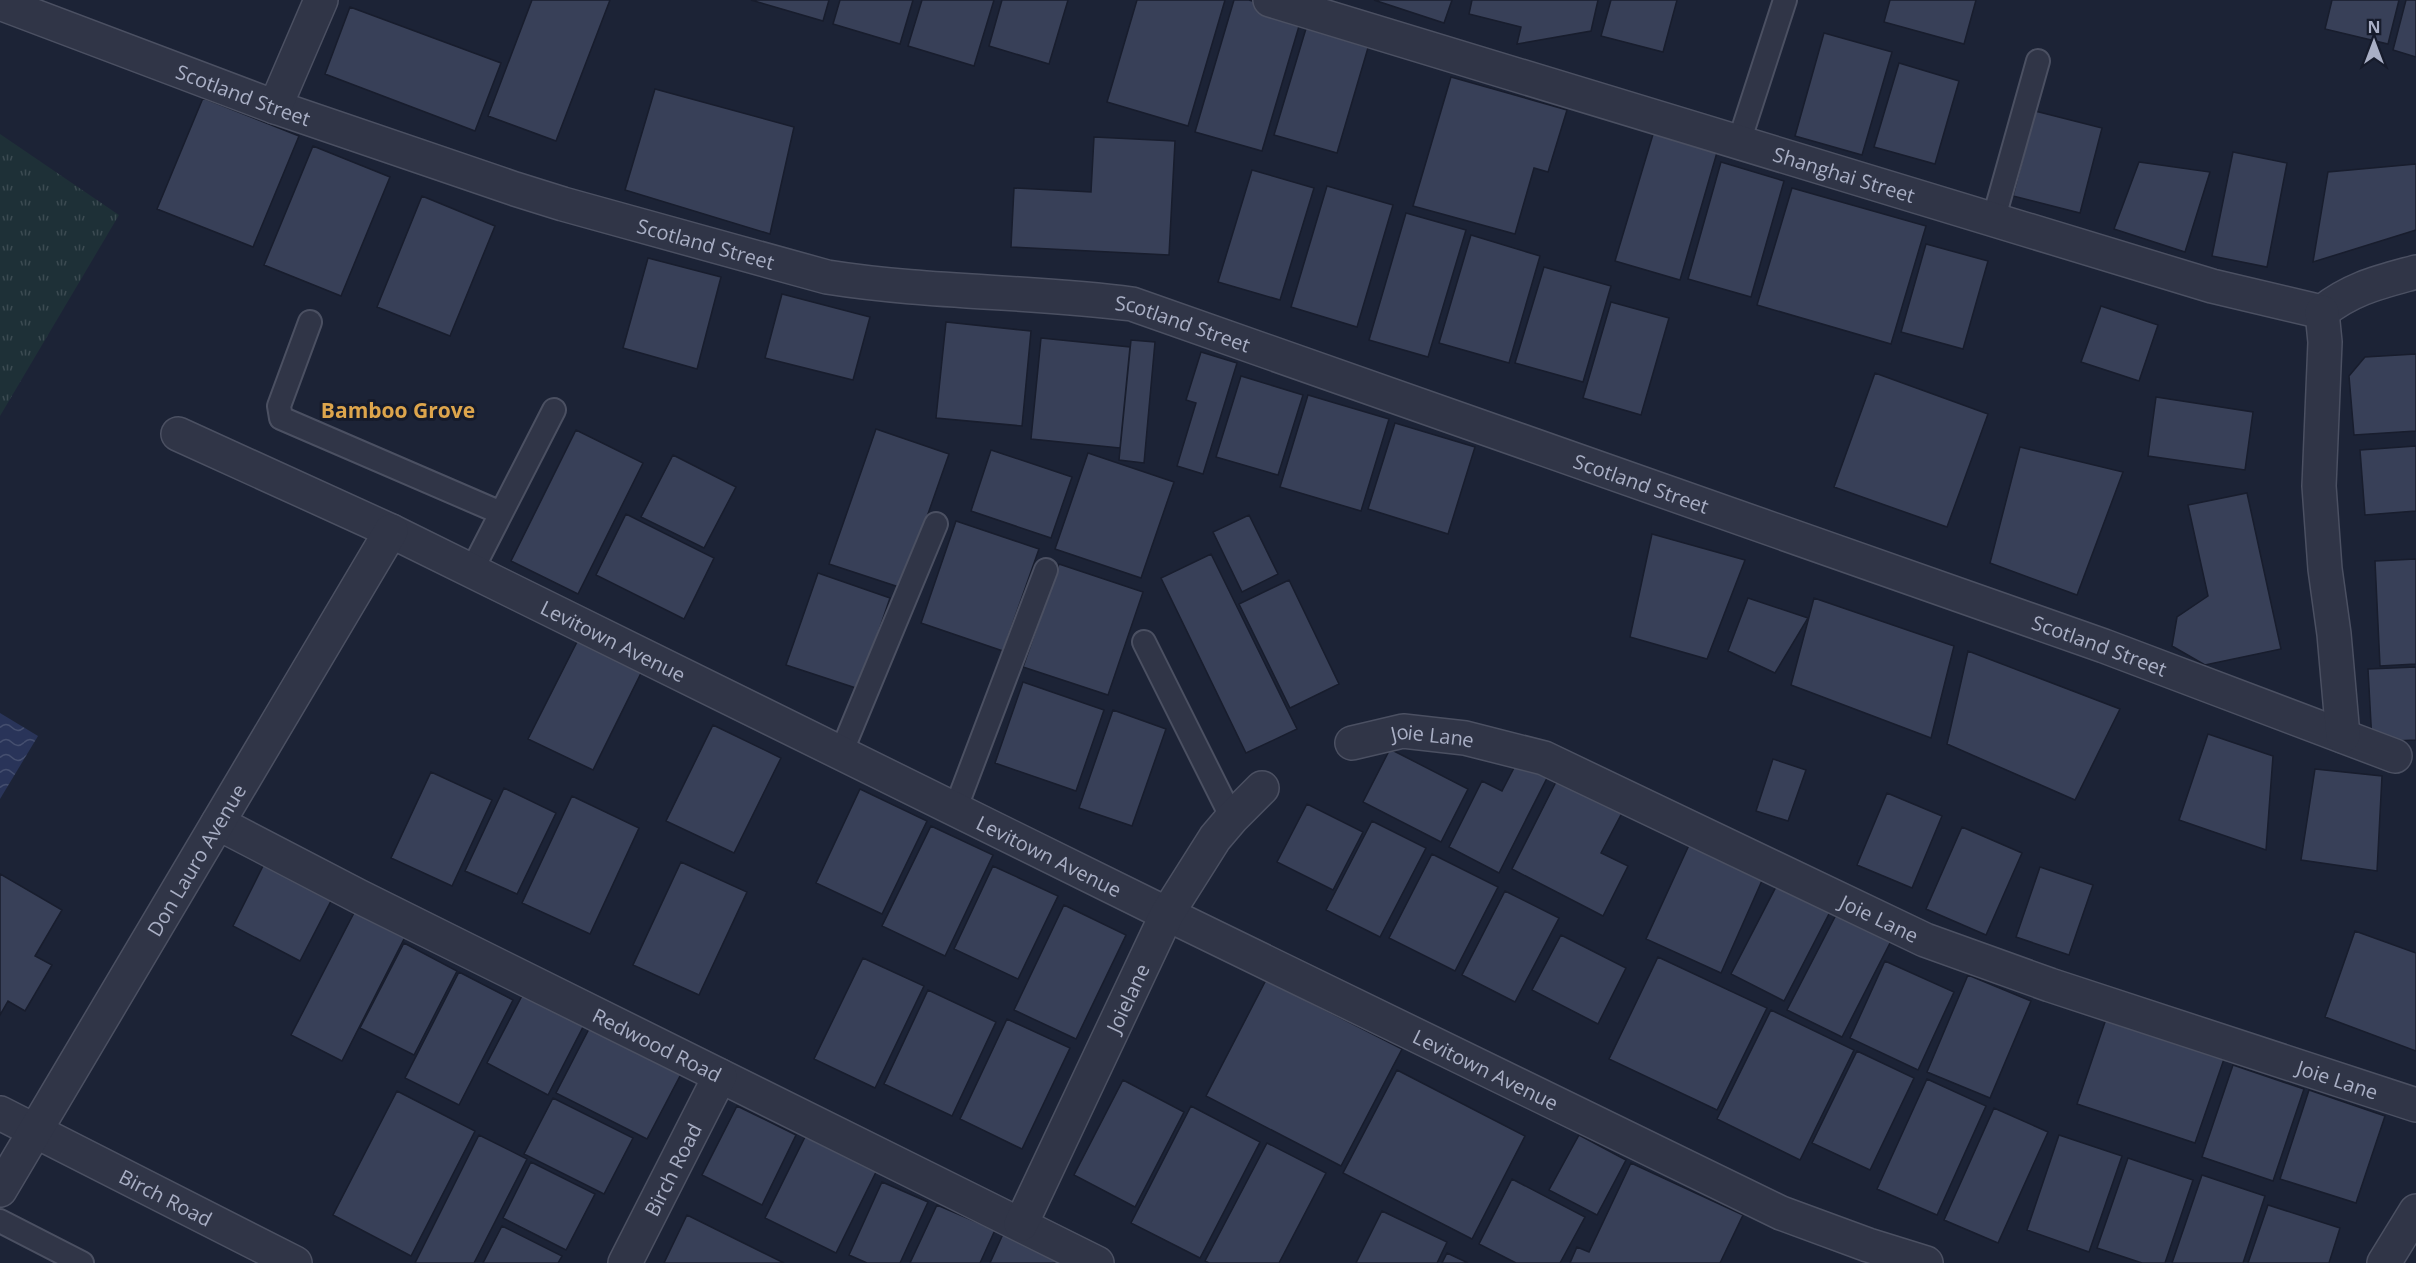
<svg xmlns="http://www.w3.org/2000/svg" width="2416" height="1263" font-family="'Open Sans',sans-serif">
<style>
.park{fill:url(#park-tufts)}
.water{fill:url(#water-waves)}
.building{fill:#384058;stroke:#181d2d;stroke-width:1.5}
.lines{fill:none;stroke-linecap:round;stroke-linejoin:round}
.service-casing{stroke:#4b5062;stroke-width:26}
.minor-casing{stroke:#4b5062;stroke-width:36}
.service{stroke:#303547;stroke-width:22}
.minor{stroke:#303547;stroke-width:33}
.labels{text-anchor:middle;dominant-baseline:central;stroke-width:6;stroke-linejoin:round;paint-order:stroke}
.street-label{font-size:20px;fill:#a9afc5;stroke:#161b2b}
.neighbourhood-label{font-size:21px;font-weight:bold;fill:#dda54c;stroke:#161b2b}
</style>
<defs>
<pattern id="park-tufts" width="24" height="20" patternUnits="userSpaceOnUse" patternTransform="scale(1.5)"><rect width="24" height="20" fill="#1e3037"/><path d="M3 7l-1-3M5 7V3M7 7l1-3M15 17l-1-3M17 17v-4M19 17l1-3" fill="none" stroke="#3c4b52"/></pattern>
<pattern id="water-waves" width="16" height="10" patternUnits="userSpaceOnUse" patternTransform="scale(1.5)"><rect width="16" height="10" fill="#293459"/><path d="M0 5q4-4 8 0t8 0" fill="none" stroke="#454f6f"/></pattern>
</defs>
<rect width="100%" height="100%" fill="#1c2336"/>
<!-- park -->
<path class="park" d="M 0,134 L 119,215 L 0,416 Z"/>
<!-- water -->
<path class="water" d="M 0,713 L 38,736 L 0,799 Z"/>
<!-- building -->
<path class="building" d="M 532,0 L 610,0 L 556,141 L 488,116 Z
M 751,0 L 829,0 L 823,21 Z
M 840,0 L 913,0 L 900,44 L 833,24 Z
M 922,0 L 994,0 L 974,66 L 908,46 Z
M 1002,0 L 1068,0 L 1049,64 L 989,46 Z
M 1137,0 L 1225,0 L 1188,126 L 1107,102 Z
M 1234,0 L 1249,0 L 1302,16 L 1262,151 L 1195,132 Z
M 1374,0 L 1452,0 L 1444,23 Z
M 1472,0 L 1598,0 L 1591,31 L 1517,44 L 1521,27 L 1469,14 Z
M 1611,0 L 1677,0 L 1663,52 L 1601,36 Z
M 1890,0 L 1976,0 L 1964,44 L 1884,22 Z
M 2332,0 L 2399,0 L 2388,44 L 2325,29 Z
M 2406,0 L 2416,0 L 2416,57 L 2393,50 Z
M 350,7 L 501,63 L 475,131 L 325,74 Z
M 1308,22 L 1370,41 L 1337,153 L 1274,135 Z
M 1824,33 L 1892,52 L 1862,155 L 1795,136 Z
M 1899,63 L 1959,81 L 1935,164 L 1874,147 Z
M 1451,77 L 1567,110 L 1548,172 L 1534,168 L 1515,234 L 1413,206 Z
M 655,89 L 794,127 L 770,234 L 625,190 Z
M 203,98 L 299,136 L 253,247 L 157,209 Z
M 2035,111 L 2102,128 L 2080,213 L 2013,196 Z
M 1654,131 L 1718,149 L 1680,280 L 1615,261 Z
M 1094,137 L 1175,141 L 1169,255 L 1011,247 L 1014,188 L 1091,192 Z
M 313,146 L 390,177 L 341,296 L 264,265 Z
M 2233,152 L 2287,163 L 2267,267 L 2212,256 Z
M 1721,162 L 1784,181 L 1751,297 L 1688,279 Z
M 2139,162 L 2210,172 L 2185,252 L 2114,229 Z
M 2416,164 L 2416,230 L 2313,262 L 2328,172 Z
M 1252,170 L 1314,188 L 1280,300 L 1218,282 Z
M 1327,186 L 1393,205 L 1357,327 L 1291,307 Z
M 1792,188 L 1926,226 L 1891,344 L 1757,305 Z
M 422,196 L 495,226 L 450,336 L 377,307 Z
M 1406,213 L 1466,230 L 1428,357 L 1369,340 Z
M 1471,235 L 1540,256 L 1509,363 L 1439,343 Z
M 1926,244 L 1988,261 L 1963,349 L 1901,332 Z
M 648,258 L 721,277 L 697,369 L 623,348 Z
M 1544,267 L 1611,286 L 1583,382 L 1515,363 Z
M 782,294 L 870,317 L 853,380 L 765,358 Z
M 1611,302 L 1669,318 L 1641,415 L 1583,398 Z
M 2101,306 L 2158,325 L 2139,381 L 2081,362 Z
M 946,322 L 1031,331 L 1022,426 L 936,418 Z
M 1041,338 L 1130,347 L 1120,448 L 1031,439 Z
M 1131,340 L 1155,342 L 1144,463 L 1119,460 Z
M 1201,352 L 1237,363 L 1203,474 L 1177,466 L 1196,403 L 1186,400 Z
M 2416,354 L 2416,431 L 2354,435 L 2349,376 L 2365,357 Z
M 1875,373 L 1988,414 L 1947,527 L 1834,487 Z
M 1241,376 L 1303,395 L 1278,475 L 1216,457 Z
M 1308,395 L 1389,419 L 1361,511 L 1280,487 Z
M 2156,397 L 2253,412 L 2245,470 L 2148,456 Z
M 1395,423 L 1475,447 L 1448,534 L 1368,509 Z
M 876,429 L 949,454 L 902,588 L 829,564 Z
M 576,430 L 643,463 L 578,594 L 511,561 Z
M 2416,446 L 2416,511 L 2365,515 L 2360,450 Z
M 2020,447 L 2123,472 L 2077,595 L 1990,563 Z
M 991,450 L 1072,477 L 1051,538 L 971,511 Z
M 1088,453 L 1174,482 L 1141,578 L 1055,549 Z
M 673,455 L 736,487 L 704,548 L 641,517 Z
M 2247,493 L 2281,649 L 2205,665 L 2172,646 L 2177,617 L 2208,596 L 2188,505 Z
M 626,514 L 714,558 L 684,619 L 596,575 Z
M 1249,515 L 1278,574 L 1242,592 L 1213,532 Z
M 956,521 L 1039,549 L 1003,651 L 921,623 Z
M 1652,534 L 1745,560 L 1707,659 L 1630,637 Z
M 1211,554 L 1297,729 L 1246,753 L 1161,578 Z
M 2416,559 L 2416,664 L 2380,666 L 2375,561 Z
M 1059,564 L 1143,592 L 1108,695 L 1023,667 Z
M 818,573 L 890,598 L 859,689 L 786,665 Z
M 1289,580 L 1339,684 L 1290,708 L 1239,604 Z
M 1748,598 L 1808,618 L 1775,673 L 1728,651 Z
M 1814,598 L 1954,646 L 1931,738 L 1791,685 Z
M 581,634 L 645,665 L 593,770 L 528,739 Z
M 1968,651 L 2120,709 L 2075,800 L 1947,744 Z
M 2416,667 L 2416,740 L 2372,742 L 2368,669 Z
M 1023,682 L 1104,710 L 1076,791 L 995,763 Z
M 1113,710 L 1166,729 L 1132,826 L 1079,808 Z
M 713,725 L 781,758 L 734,853 L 666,821 Z
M 2208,734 L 2273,756 L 2266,850 L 2179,820 Z
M 1390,749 L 1468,789 L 1441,842 L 1363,802 Z
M 1773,759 L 1806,770 L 1788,821 L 1756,811 Z
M 1518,760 L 1548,776 L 1499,873 L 1449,847 L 1482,781 L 1502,791 Z
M 2315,769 L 2382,776 L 2377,871 L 2301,860 Z
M 431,772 L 492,800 L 452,886 L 391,858 Z
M 1559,776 L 1624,809 L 1601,853 L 1628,866 L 1603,916 L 1512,869 Z
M 504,788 L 556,813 L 517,894 L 465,871 Z
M 860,789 L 927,821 L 882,914 L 816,883 Z
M 1887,793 L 1942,816 L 1912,888 L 1857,865 Z
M 572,796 L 639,828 L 590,934 L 522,903 Z
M 1307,804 L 1363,832 L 1333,890 L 1277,862 Z
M 1372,821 L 1426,848 L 1380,937 L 1326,910 Z
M 931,826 L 993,855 L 945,956 L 882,926 Z
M 1962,827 L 2022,853 L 1986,935 L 1926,909 Z
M 1690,843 L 1764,876 L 1721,973 L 1646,939 Z
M 1432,854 L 1498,887 L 1455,971 L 1389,938 Z
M 265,862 L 333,897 L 300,961 L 233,926 Z
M 681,862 L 747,892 L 699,995 L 633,965 Z
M 993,866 L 1058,896 L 1018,979 L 954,949 Z
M 2040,867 L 2093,885 L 2069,955 L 2016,937 Z
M 0,874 L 62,910 L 35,956 L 52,965 L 25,1011 L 8,1001 L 0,1015 Z
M 1780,879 L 1833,906 L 1784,1001 L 1731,974 Z
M 1505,891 L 1559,918 L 1515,1002 L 1462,975 Z
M 1064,905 L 1126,935 L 1076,1039 L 1014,1010 Z
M 356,909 L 406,935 L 342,1061 L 291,1035 Z
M 1837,913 L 1891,941 L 1842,1037 L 1787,1010 Z
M 2355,931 L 2416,953 L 2416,1051 L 2325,1017 Z
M 1561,935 L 1626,968 L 1598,1024 L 1532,990 Z
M 404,943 L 457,971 L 414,1055 L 360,1028 Z
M 1658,957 L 1767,1008 L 1717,1110 L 1609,1059 Z
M 863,958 L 924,986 L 875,1088 L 814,1059 Z
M 1885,961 L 1954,992 L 1918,1070 L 1850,1038 Z
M 459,972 L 513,1000 L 459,1105 L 405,1078 Z
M 1968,975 L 2031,1001 L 1990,1098 L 1927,1072 Z
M 1266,980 L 1402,1049 L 1341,1166 L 1206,1096 Z
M 928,990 L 996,1022 L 952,1116 L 884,1084 Z
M 524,992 L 585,1023 L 548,1095 L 487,1063 Z
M 1771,1010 L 1854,1050 L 1800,1160 L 1717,1119 Z
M 1007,1019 L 1070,1048 L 1022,1149 L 960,1119 Z
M 2106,1019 L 2224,1059 L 2195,1143 L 2077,1104 Z
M 590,1027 L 681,1074 L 647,1139 L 556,1093 Z
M 1857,1051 L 1914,1078 L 1870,1170 L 1812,1143 Z
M 2233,1065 L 2304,1089 L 2273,1181 L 2202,1157 Z
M 1397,1070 L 1525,1136 L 1472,1239 L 1343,1173 Z
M 1927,1079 L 1986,1106 L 1937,1215 L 1877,1189 Z
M 1123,1080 L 1184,1112 L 1135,1207 L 1074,1175 Z
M 2309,1090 L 2385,1116 L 2356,1203 L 2280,1179 Z
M 397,1091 L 475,1131 L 411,1256 L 333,1215 Z
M 553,1098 L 633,1138 L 604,1194 L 524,1154 Z
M 737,1106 L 796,1135 L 762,1205 L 702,1175 Z
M 1191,1106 L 1260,1142 L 1200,1258 L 1131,1223 Z
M 1994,1108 L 2048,1132 L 1998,1243 L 1944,1220 Z
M 479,1135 L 527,1159 L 474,1263 L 415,1263 Z
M 806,1135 L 877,1170 L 836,1253 L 765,1218 Z
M 1579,1135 L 1626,1160 L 1597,1215 L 1549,1190 Z
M 2059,1135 L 2122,1156 L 2089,1252 L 2027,1230 Z
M 1267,1143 L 1326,1173 L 1279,1263 L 1209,1263 L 1205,1261 Z
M 2128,1158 L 2193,1180 L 2165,1263 L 2142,1263 L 2097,1248 Z
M 531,1162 L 595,1194 L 566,1250 L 503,1218 Z
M 1631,1163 L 1743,1215 L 1720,1263 L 1570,1263 L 1577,1247 L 1589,1252 Z
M 2202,1175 L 2265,1196 L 2243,1263 L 2172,1263 Z
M 1512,1179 L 1585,1217 L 1560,1263 L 1516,1263 L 1479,1244 Z
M 882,1182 L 928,1202 L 900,1263 L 867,1263 L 849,1255 Z
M 937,1205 L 995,1230 L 980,1263 L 910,1263 Z
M 2268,1205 L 2340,1228 L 2329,1263 L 2248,1263 Z
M 1382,1211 L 1447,1242 L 1437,1263 L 1356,1263 Z
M 687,1215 L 784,1263 L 664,1263 Z
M 502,1226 L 562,1256 L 558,1263 L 483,1263 Z
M 1003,1234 L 1063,1263 L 990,1263 Z
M 1447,1253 L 1468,1263 L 1442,1263 Z"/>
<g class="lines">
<defs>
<path id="service" d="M 1739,142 L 1785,0
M 1993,221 L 2038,61
M 310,322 L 279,406 L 281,418 L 501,513
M 471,572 L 554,410
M 1144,642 L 1232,818
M 841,753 L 936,524
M 955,810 L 1046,570
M 0,1221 L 82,1263"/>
<g id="minor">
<path id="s1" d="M 1270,0 L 2212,286 L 2322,312 C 2352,288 2380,282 2416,272"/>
<path id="s2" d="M 0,3 L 275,107 L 515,189 L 563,204 L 827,277 C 928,293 1031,291 1132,304 L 2104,646 L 2395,756"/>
<path d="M 275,107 L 321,0"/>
<path d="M 2322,312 L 2325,342 L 2319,486 L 2325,569 L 2334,634 L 2343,736"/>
<path id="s3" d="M 178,434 L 391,531 L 1167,914 L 1781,1213 L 1868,1245 L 1926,1263"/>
<path id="s4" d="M 1352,743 L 1403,731 L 1465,738 L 1544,758 L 1925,940 L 2050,985 L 2416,1105"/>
<path id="s5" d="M 218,823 L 358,896 L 1097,1263"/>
<path id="s6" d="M 0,1113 L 295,1263"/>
<path id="s7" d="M 0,1190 L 391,531"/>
<path id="s8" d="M 1021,1224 L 1167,914 L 1215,838 L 1232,818 L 1262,788"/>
<path id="s9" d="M 625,1263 L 720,1076"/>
<path d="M 2384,1263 L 2416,1211"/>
</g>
</defs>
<!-- service casing -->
<use href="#service" class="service-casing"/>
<!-- minor casing -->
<use href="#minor" class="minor-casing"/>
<!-- service -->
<use href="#service" class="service"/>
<!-- minor -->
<use href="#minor" class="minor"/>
</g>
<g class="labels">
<!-- street labels -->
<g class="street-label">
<text stroke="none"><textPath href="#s2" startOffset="260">Scotland Street</textPath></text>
<text stroke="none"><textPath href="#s1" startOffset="600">Shanghai Street</textPath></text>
<text stroke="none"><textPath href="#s2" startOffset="746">Scotland Street</textPath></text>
<text stroke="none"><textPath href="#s2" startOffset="1232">Scotland Street</textPath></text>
<text stroke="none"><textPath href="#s2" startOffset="1718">Scotland Street</textPath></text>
<text stroke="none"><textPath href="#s3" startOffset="482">Levitown Avenue</textPath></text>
<text stroke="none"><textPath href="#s2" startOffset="2204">Scotland Street</textPath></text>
<text stroke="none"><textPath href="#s4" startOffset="82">Joie Lane</textPath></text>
<text stroke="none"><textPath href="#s3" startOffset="968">Levitown Avenue</textPath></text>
<text stroke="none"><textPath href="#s7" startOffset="384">Don Lauro Avenue</textPath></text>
<text stroke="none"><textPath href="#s4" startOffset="568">Joie Lane</textPath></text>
<text stroke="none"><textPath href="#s8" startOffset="250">Joielane</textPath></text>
<text stroke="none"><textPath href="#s5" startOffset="492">Redwood Road</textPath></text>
<text stroke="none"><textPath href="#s3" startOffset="1454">Levitown Avenue</textPath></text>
<text stroke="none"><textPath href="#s4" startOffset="1054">Joie Lane</textPath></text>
<text stroke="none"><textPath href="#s9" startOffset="105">Birch Road</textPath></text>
<text stroke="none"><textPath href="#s6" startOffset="186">Birch Road</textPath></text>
</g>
<!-- neighbourhood labels -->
<g class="neighbourhood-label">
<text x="398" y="410">Bamboo Grove</text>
</g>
</g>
<!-- north arrow -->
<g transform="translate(2374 42)" stroke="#161b2b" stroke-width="4.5" paint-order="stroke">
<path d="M0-4.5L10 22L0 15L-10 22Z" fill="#a9afc5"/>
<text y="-9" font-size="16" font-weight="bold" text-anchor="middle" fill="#a9afc5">N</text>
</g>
</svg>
